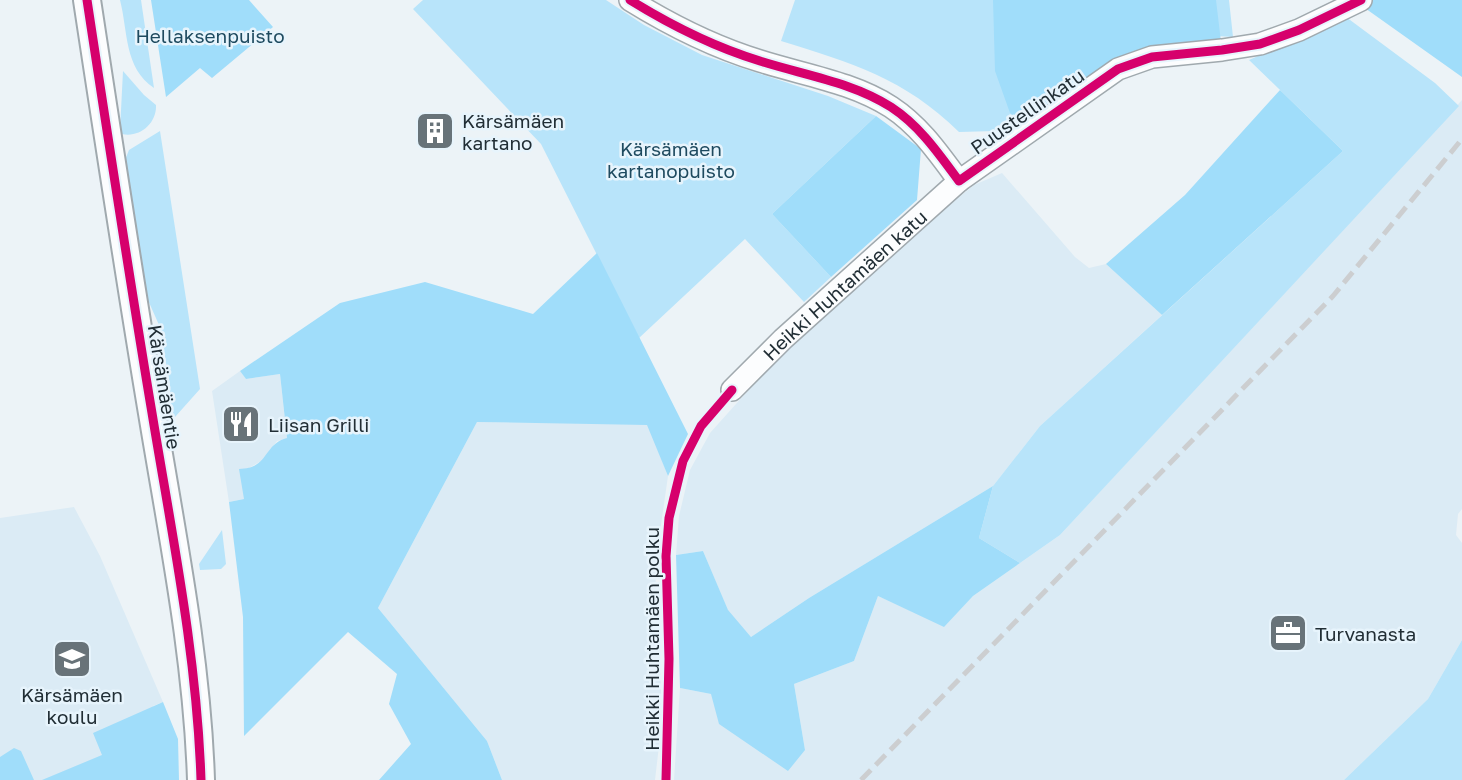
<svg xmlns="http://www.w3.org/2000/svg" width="1462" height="780" font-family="'Golos Text',sans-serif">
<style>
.built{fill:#dbebf5}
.green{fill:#b8e4fa}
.forest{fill:#a0ddfa}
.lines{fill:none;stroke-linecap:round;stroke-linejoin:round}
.minor-casing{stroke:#a0a9ae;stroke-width:24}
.tertiary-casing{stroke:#a0a9ae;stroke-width:30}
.minor{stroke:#fcfdfe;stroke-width:21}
.tertiary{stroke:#fcfdfe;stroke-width:26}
.rail{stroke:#ccced0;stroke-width:5;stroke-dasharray:14 7;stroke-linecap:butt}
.cycleway-casing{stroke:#e7f4fc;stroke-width:13}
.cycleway{stroke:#d6006c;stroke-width:9}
.labels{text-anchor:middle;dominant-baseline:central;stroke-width:5;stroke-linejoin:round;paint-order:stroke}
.park-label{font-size:19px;fill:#1e4a5f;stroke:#e7f4fc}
.street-label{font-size:19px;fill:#212e35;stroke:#e7f4fc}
.poi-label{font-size:19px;fill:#212e35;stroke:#e7f4fc;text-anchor:start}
</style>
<rect width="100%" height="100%" fill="#ecf3f7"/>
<!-- built -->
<path class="built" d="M 1462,100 L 1462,509 L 1458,514 L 1456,535 L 1462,543 L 1462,640 L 1428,699 L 1344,780 L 674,780 L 680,688 L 711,694 L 805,750 L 794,684 L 854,661 L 878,596 L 944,626 L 973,596 L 1060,535 Z
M 1002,173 L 1075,257 L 1089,268 L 1106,264 L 1162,315 L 1040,426 L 993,486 L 809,598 L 751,637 L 728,611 L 703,551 L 676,555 L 679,516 L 690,470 L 710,433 L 753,385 L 808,330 L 917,232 L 974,185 Z
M 240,371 L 246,379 L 280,374 L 287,439 L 277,441 L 263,460 L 247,469 L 244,499 L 229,502 L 212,391 Z
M 477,422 L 648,424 L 668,476 L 655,567 L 661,689 L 660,737 L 655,780 L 502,780 L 487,741 L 378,608 Z
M 74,507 L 100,556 L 163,702 L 153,706 L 147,780 L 0,780 L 0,518 Z"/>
<!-- green -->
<path class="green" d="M 120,0 L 141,0 L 154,88 C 124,68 128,31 120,0 Z
M 423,0 L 606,0 L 644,25 L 702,55 L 828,96 L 876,116 L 772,214 L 831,277 L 804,302 L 745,239 L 639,338 L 541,144 L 413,9 Z
M 795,0 L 1229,0 L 1233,37 L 1217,36 L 1080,68 L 995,131 L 959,132 C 904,78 852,63 781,41 Z
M 1346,17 L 1435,83 L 1459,106 L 1060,535 L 1020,563 L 979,538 L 993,486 L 1040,426 L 1343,151 L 1249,60 Z
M 123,71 L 144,95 L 156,105 C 157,123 140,138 122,134 L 120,130 Z
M 160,131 L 200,389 L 175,417 L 171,418 L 170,385 L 159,325 L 144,291 L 125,160 L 129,150 Z
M 222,530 L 226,564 L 221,569 L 200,570 L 199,564 Z
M 1462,640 L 1462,780 L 1344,780 L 1428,699 Z"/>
<!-- forest -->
<path class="forest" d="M 151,0 L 249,0 L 273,27 L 212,78 L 200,68 L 166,97 Z
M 993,0 L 1216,0 L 1221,42 L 1178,46 L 1026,124 L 1010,113 L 995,71 Z
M 1372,0 L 1462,0 L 1462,77 L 1362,6 Z
M 1280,90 L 1343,151 L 1162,315 L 1106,264 L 1185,195 Z
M 876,116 L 921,149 L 917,200 L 831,277 L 772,214 Z
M 597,253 L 688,434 L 668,476 L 647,425 L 477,422 L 378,608 L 487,741 L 502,780 L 379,780 L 411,744 L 389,704 L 397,674 L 348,632 L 244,736 L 243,617 L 229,502 L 244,499 L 239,469 C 269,469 263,444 287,438 L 280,374 L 246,379 L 240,371 L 340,303 L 425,282 L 533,314 Z
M 993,486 L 979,538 L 1020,563 L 973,596 L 944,627 L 878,596 L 854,661 L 794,684 L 805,750 L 788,771 L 719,724 L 711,694 L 680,688 L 676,555 L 703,551 L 728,610 L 751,637 L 809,598 Z
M 163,702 L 178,739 L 179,780 L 42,780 L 102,755 L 93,733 Z
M 14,748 L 21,751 L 34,780 L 0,780 L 0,757 Z"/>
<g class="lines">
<defs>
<g id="minor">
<path d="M 630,0 C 672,26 714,47 760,61 C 804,75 852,82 891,107 C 920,126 939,154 959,181 L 1118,69 L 1152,57 L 1222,50 L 1260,44 L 1299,30 L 1361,0"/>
<path id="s1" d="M 732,390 L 783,339 L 959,181"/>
</g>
<path id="tertiary" d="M 87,0 C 108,138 129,276 152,413 C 172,535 197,656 201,780"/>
</defs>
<!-- minor casing -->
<use href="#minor" class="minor-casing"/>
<!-- tertiary casing -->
<use href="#tertiary" class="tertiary-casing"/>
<!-- minor -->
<use href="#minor" class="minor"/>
<!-- tertiary -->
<use href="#tertiary" class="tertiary"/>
<!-- rail -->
<path class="rail" d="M 861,780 L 1333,296 L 1462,139"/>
<defs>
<path id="cycleway" d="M 87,0 C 108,138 129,276 152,413 C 172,535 197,656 201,780
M 630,0 C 672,26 714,47 760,61 C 804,75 852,82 891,107 C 920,126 939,154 959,181 L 1118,69 L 1152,57 L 1222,50 L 1260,44 L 1299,30 L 1361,0
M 666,780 L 669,659 L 666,556 L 669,518 L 683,461 L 701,426 L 732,390"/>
</defs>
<!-- cycleway casing -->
<use href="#cycleway" class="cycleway-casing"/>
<!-- cycleway -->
<use href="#cycleway" class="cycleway"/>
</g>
<!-- icons -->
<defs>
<symbol id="building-square" viewBox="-11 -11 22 22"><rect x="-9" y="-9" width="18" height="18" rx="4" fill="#687379" stroke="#e7f4fc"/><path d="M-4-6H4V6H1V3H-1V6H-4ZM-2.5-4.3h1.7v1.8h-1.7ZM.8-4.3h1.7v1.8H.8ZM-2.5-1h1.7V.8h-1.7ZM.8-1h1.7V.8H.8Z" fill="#fff"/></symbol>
<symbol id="restaurant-square" viewBox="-11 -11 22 22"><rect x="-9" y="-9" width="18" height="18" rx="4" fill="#687379" stroke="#e7f4fc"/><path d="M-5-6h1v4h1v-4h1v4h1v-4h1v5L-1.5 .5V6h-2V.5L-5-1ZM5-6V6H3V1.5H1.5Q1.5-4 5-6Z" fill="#fff"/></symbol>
<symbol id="office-square" viewBox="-11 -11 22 22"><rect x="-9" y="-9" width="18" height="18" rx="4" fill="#687379" stroke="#e7f4fc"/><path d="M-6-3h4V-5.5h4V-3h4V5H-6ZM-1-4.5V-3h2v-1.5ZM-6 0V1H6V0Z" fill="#fff"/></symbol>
<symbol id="school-square" viewBox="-11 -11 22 22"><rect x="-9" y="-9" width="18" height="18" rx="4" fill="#687379" stroke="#e7f4fc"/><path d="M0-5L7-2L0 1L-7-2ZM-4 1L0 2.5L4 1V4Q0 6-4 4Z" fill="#fff"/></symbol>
</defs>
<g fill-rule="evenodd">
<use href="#building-square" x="413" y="109" width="44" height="44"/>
<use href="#restaurant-square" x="219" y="402" width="44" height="44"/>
<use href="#office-square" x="1266" y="611" width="44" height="44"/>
<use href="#school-square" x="50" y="637" width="44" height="44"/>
</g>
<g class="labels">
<!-- park labels -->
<g class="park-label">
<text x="210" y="35">Hellaksenpuisto</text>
<text x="671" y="148">Kärsämäen<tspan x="671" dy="22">kartanopuisto</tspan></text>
</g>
<!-- street labels -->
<g class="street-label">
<text transform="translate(1027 111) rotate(-35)">Puustellinkatu</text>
<text stroke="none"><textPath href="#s1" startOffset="154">Heikki Huhtamäen katu</textPath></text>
<text transform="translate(165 387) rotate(81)">Kärsämäentie</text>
<text transform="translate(651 639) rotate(-90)">Heikki Huhtamäen polku</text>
</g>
<!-- poi labels -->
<g class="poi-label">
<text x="462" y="120">Kärsämäen<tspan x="462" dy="22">kartano</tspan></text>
<text x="268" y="424">Liisan Grilli</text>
<text x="1315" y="633">Turvanasta</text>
<text x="72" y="694" text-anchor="middle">Kärsämäen<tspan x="72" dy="22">koulu</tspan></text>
</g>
</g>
</svg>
